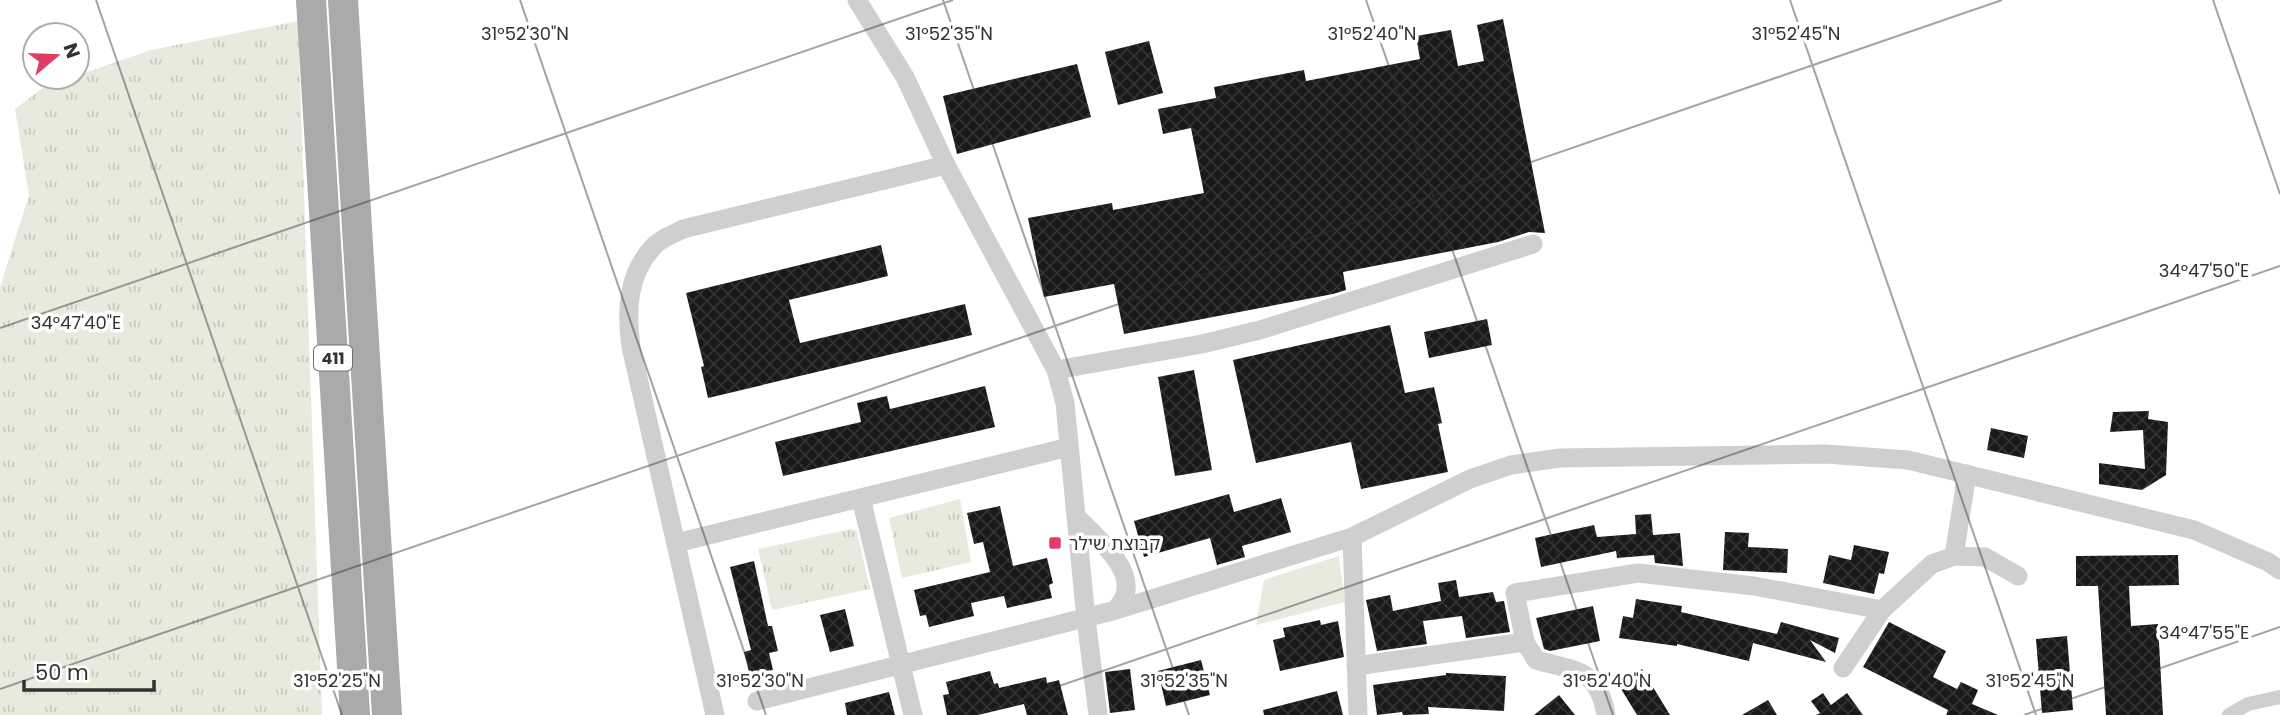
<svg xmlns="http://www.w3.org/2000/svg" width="2280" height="715" font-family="Poppins,'Noto Sans Hebrew',sans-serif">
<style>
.grass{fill:url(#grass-tufts)}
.park{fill:#e7ebde}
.building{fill:url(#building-cross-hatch)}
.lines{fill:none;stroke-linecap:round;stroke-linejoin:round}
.pedestrian{stroke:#cfcfcf;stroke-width:14}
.minor{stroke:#cfcfcf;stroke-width:19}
.primary{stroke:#aaa;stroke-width:30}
.ticks{fill:none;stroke:#323232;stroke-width:2;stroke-opacity:0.45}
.poi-dot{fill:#df3e64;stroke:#fff;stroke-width:2.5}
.labels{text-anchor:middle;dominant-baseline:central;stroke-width:7;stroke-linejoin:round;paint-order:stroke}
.shield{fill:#fff;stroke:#707070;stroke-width:2}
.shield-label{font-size:16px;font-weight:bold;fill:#323232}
.poi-label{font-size:18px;fill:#323232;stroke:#fff;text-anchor:start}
.ticks-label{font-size:18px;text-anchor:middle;fill:#323232;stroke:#fff;stroke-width:7;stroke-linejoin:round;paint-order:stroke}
</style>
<defs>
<pattern id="grass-tufts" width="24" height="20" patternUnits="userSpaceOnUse" patternTransform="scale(1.75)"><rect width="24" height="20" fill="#e7ebde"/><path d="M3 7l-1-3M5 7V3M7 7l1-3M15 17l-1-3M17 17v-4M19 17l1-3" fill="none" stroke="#c7cabf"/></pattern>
<pattern id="building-cross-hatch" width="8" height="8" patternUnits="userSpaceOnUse" patternTransform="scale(1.75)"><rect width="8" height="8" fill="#191919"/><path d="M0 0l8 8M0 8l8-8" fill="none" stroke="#323232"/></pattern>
</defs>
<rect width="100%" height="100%" fill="#fff"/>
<!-- grass -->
<path class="grass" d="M 298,21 L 322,715 L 0,715 L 0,287 L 29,195 L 15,109 L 44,87 L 151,50 Z
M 960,499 L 971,562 L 902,578 L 889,518 Z
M 851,529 L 857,531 L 870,589 L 772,610 L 758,549 Z"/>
<!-- park -->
<path class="park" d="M 1339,556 L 1345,602 L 1256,625 L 1264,580 Z"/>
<!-- building -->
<path class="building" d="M 1503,19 L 1545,233 L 1529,232 L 1498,242 L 1343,272 L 1346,290 L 1333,294 L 1124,334 L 1114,284 L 1044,297 L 1028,218 L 1112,203 L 1113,210 L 1204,193 L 1191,128 L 1163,134 L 1158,109 L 1216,98 L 1214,87 L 1304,70 L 1306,81 L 1420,59 L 1416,36 L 1451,30 L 1458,66 L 1484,61 L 1477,25 Z
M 1149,41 L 1163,93 L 1118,105 L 1105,52 Z
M 1077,64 L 1091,117 L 957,154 L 943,96 Z
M 881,245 L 888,276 L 789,300 L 800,343 L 965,304 L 972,335 L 708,398 L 701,367 L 704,366 L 686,293 Z
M 1487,319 L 1492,345 L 1429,358 L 1424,332 Z
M 1390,325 L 1405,393 L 1434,387 L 1442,423 L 1438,424 L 1448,472 L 1361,489 L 1351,442 L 1256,463 L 1233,360 Z
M 1194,370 L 1212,470 L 1175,476 L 1158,377 Z
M 985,386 L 995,427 L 783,476 L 775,442 L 861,422 L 857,403 L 887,396 L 890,409 Z
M 2149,411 L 2148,419 L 2168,422 L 2166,475 L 2142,490 L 2099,484 L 2099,463 L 2145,469 L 2143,430 L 2110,432 L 2113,412 Z
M 1991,428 L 2028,436 L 2024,458 L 1987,450 Z
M 1229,494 L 1234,512 L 1281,498 L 1291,532 L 1242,546 L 1245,557 L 1217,565 L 1210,538 L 1144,557 L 1134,521 Z
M 1000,506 L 1013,566 L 1047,558 L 1053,583 L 1049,585 L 1052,598 L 1007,608 L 1004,596 L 971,603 L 974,616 L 929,627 L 926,615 L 920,616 L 914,590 L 990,572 L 983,542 L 974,544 L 967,513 Z
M 1651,514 L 1653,535 L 1680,533 L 1683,566 L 1655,563 L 1654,555 L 1617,558 L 1616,551 L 1541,567 L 1535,538 L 1594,525 L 1597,537 L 1636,534 L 1635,515 Z
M 1725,532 L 1749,533 L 1748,547 L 1788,549 L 1787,573 L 1723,570 Z
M 1854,545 L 1889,552 L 1884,574 L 1879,573 L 1874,594 L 1823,583 L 1829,555 L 1851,560 Z
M 2178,555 L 2179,585 L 2129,586 L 2131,626 L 2158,624 L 2163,715 L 2106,715 L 2098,586 L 2076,586 L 2076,556 Z
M 754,561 L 768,626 L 772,626 L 778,651 L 769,653 L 773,670 L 750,676 L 744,652 L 751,650 L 730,567 Z
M 1456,580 L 1459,597 L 1493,592 L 1496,602 L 1504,601 L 1510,632 L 1466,638 L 1462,616 L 1423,621 L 1427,644 L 1377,651 L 1366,600 L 1390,595 L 1393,611 L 1441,601 L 1438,583 Z
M 1636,599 L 1682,606 L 1681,612 L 1777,634 L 1781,622 L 1839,638 L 1835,653 L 1810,640 L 1826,662 L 1753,643 L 1749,661 L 1677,644 L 1677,646 L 1619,638 L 1623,616 L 1633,618 Z
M 1593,606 L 1600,641 L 1550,651 L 1544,649 L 1536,618 Z
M 845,609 L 854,646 L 830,652 L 820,615 Z
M 1320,620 L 1321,625 L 1338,621 L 1344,657 L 1280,671 L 1273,640 L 1285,637 L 1283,628 Z
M 1889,622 L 1946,651 L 1933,677 L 1957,689 L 1961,682 L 1978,690 L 1972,704 L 1998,715 L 1946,715 L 1948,710 L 1863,667 Z
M 2067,636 L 2073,710 L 2042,713 L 2036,639 Z
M 1201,660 L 1210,695 L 1166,706 L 1158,671 Z
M 1130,669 L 1135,710 L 1110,713 L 1105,672 Z
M 1642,669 L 1670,715 L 1637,715 L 1618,684 Z
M 990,671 L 994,684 L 998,683 L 999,688 L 1046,677 L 1047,683 L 1059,680 L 1068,715 L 1027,715 L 1024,704 L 978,715 L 947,715 L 943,695 L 949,694 L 946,682 Z
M 1446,673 L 1506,676 L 1504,711 L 1428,707 L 1429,714 L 1403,715 L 1402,712 L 1377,715 L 1373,685 L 1446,675 Z
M 1337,691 L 1343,715 L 1264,715 L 1263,710 Z
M 889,692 L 895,715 L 847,715 L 845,703 Z
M 1823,693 L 1831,705 L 1847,693 L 1863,715 L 1816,715 L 1820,713 L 1811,701 Z
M 1559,695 L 1575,715 L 1534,715 Z
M 1768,700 L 1777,715 L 1742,715 Z"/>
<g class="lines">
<!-- pedestrian -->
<path class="pedestrian" d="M 2229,715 L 2248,704 L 2280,697"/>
<!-- minor -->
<path class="minor" d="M 857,0 L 905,77 L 946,165 L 1056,370 L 1065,403 L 1086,619 L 1098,715
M 1056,370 L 1202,344 L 1260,330 L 1533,244
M 861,498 L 913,715
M 1076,516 C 1093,535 1134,566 1125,595 C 1123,600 1119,605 1116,610
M 1352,537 L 1358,715
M 676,543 L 1069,447
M 1954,556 L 1967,474
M 1356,666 L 1525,642
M 1843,668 L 1882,610
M 757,701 L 1116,610 L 1352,537 L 1470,479 L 1511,465 L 1560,458 L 1826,454 L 1908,460 L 2194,530 L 2268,562 L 2280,570
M 715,715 L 631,347 C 626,311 627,273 655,245 C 662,238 674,234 683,229 L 946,165
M 1606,715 C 1598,667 1574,671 1536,660 L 1525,642 L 1515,593 L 1638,573 L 1754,586 L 1882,610 L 1932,564 L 1954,556 L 1985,557 L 2018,576"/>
<!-- primary -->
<path class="primary" d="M 311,0 L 355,715
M 343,0 L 387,715"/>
</g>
<!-- ticks -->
<path class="ticks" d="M 96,0 L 342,715M 520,0 L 766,715M 943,0 L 1189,715M 1366,0 L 1613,715M 1790,0 L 2036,715M 2213,0 L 2280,194M 0,328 L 953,0M 0,689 L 2002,0M 975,715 L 2280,266M 2024,715 L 2280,627"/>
<!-- markers -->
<rect class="poi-dot" x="1048" y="536" width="14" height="14" rx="3.5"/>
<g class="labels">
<!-- shield labels -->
<rect class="shield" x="314" y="345.5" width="38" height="25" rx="5"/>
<g class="shield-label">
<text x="333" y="358">411</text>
</g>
<!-- poi labels -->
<g class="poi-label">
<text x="1069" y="543">קבוצת שילר</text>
</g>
</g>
<g class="ticks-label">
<text x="525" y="40">31°52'30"N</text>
<text x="1796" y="40">31°52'45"N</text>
<text x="949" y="40">31°52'35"N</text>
<text x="1372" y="40">31°52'40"N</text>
<text x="2204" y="277">34°47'50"E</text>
<text x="76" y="329">34°47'40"E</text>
<text x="2204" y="639">34°47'55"E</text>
<text x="337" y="687">31°52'25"N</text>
<text x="760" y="687">31°52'30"N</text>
<text x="1184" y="687">31°52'35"N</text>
<text x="1607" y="687">31°52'40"N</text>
<text x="2030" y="687">31°52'45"N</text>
</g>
<!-- north arrow -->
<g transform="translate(56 56) rotate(71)"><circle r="33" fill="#ffffff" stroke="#adadad" stroke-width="2"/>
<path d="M0-5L12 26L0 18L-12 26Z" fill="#df3e64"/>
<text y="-10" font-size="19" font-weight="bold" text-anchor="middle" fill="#323232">N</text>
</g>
<!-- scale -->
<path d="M24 680v10h130v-10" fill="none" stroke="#323232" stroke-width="3.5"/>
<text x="35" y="680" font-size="21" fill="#323232" stroke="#ffffff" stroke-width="5" paint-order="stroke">50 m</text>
</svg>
